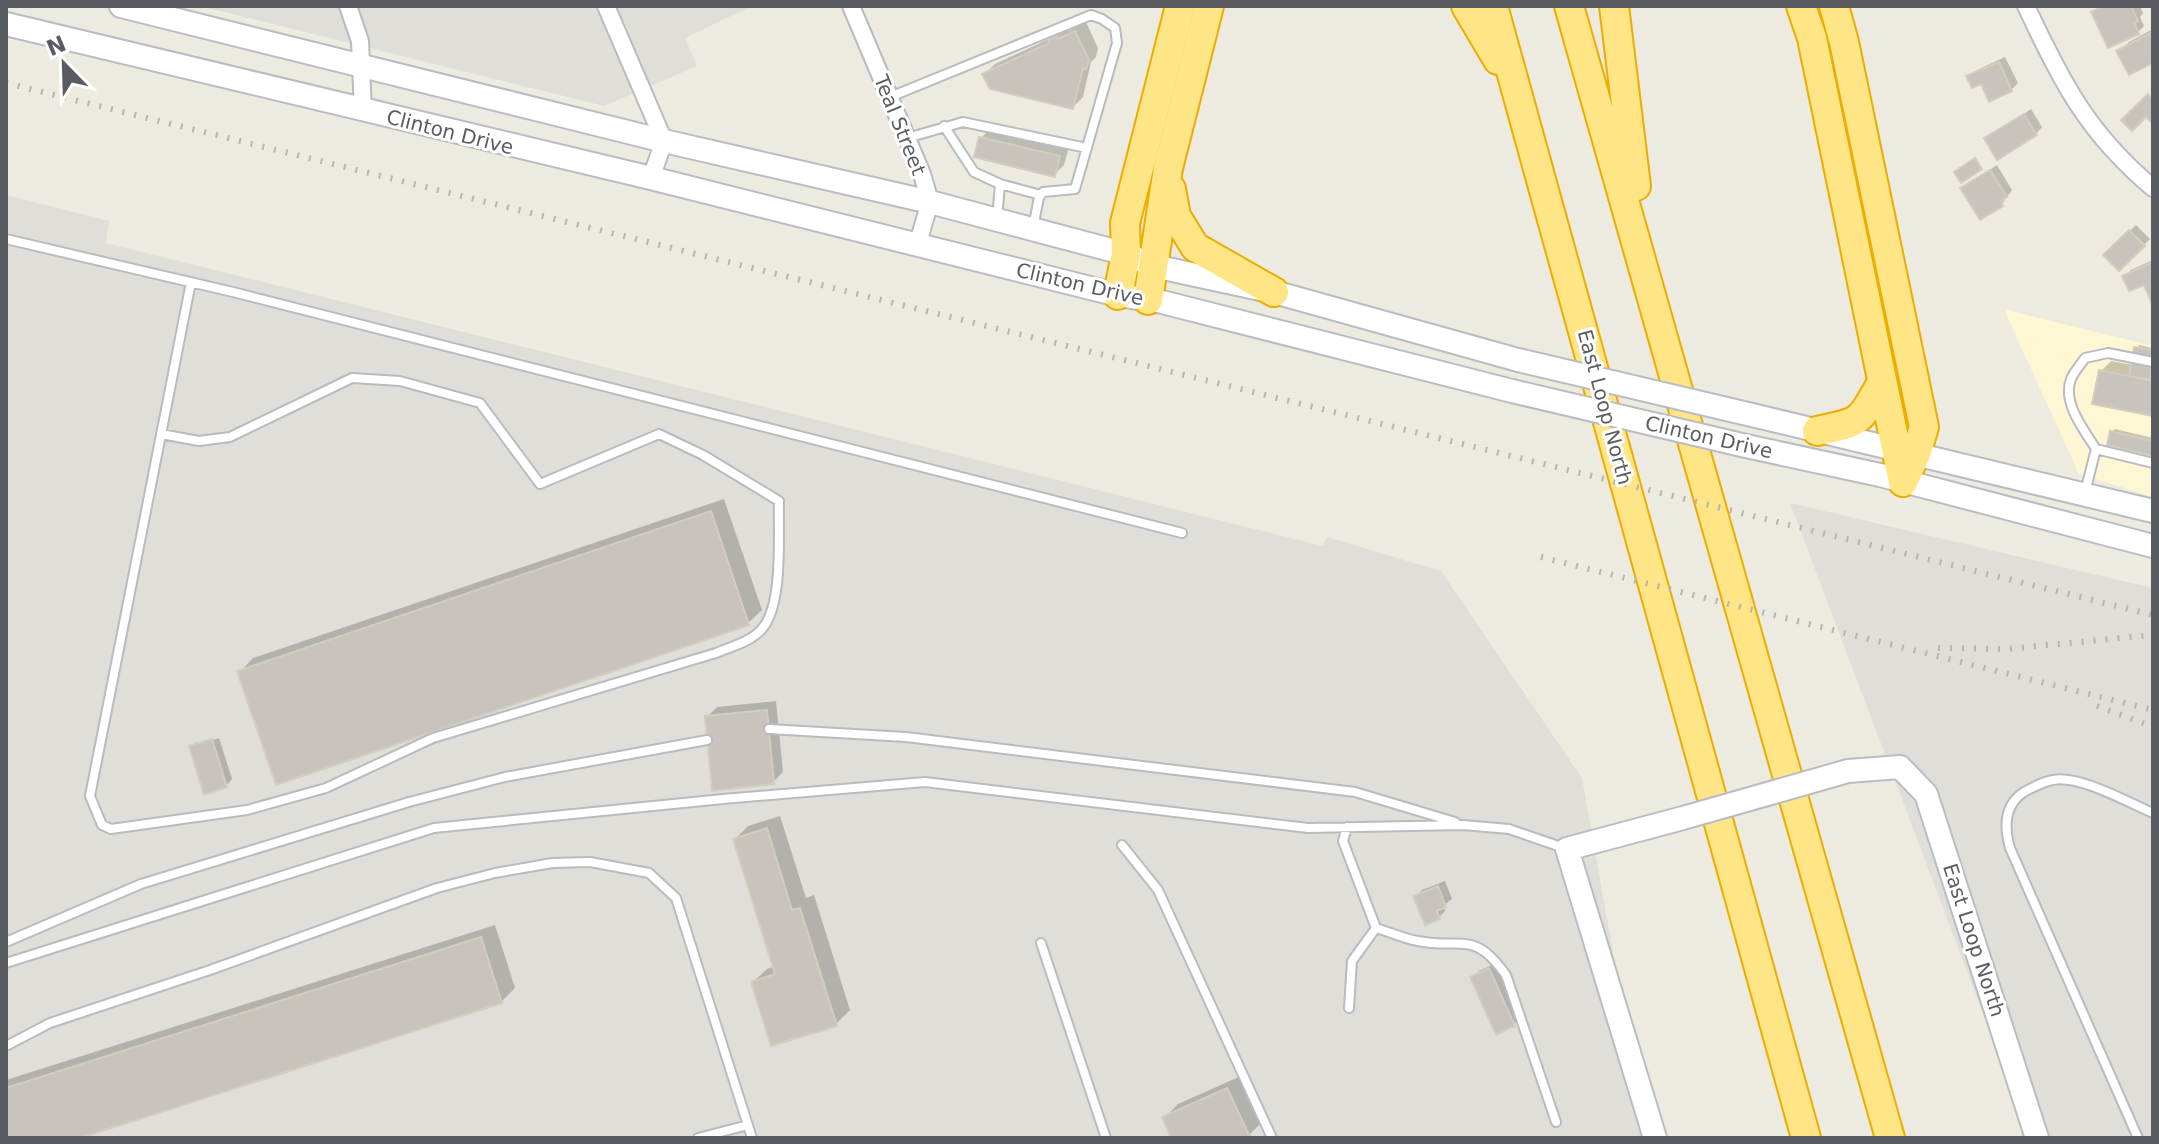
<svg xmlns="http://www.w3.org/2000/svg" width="2159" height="1144" font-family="'DejaVu Sans',sans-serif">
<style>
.commercial{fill:#fff6d3}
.industrial{fill:#e0ded8}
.shadow{fill:#0003}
.building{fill:#c8c4bd;stroke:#d2cdbe;stroke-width:2}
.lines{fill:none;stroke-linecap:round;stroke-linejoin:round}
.service-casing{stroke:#b8bbc0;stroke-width:12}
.minor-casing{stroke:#b8bbc0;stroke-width:20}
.secondary-casing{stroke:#b9bcc3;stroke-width:26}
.motorway-casing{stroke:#edac00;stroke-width:32}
.service{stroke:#fff;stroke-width:8}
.minor{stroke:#fff;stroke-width:16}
.secondary{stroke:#fff;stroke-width:22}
.motorway{stroke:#ffe585;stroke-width:28}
.rail{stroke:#b4b5b5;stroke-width:6;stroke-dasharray:2 10;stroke-linecap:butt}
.secondary-bridge-casing{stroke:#b9bcc3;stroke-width:26;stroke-linecap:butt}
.secondary-bridge{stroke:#fff;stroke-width:22}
.labels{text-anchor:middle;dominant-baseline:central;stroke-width:6;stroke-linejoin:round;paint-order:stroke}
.street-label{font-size:20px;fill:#595d62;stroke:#fff}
</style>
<rect width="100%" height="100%" fill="#edebe0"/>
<!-- commercial -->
<path class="commercial" d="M 2007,310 L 2153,346 L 2153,497 L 2079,474 L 2006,314 Z"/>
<!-- industrial -->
<path class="industrial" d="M 200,6 L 752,6 L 685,38 L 697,66 L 604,106 Z
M 6,195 L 109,221 L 106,243 L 1323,546 L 1327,537 L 1441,571 L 1582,778 L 1646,1138 L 6,1138 Z
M 1790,503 L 2153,588 L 2153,1138 L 2030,1138 Z"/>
<!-- shadow -->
<path class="shadow" d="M 2100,6 L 2140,6 L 2143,13 L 2140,17 L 2144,26 L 2138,32 L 2094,12 Z
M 1086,22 L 1098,48 L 1096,57 L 1091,62 L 1083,97 L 1073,107 L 985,74 L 995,64 L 1053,37 L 1060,30 L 1066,28 L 1068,31 Z
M 2153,29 L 2153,61 L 2119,52 L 2129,42 Z
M 2005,57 L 2018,83 L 2011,90 L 1969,77 L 1975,71 Z
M 2031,109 L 2042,127 L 2036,134 L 1987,139 Z
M 991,128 L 1069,147 L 1064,165 L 1054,175 L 981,138 Z
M 1997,165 L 2012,190 L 2002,204 L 1981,217 L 1962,188 Z
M 2136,225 L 2150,239 L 2119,269 L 2106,255 Z
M 2153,260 L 2153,300 L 2145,282 L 2125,276 L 2131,270 Z
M 2139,345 L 2153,348 L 2153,414 L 2101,371 L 2111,361 L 2133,365 Z
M 2115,429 L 2153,438 L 2153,453 L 2112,432 Z
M 724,499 L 762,610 L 748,623 L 240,672 L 253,658 Z
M 776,701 L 783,772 L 773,782 L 707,717 L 717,707 Z
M 219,738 L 232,779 L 226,786 L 191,747 L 196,742 L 196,746 Z
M 780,816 L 806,898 L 814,895 L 850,1010 L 836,1024 L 753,982 L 767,969 L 775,966 L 735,839 L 748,826 Z
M 1445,881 L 1452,899 L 1443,906 L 1445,911 L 1439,917 L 1416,897 L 1422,890 Z
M 495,925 L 515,988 L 501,1002 L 74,1138 L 6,1138 L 6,1080 Z
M 1496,963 L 1520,1018 L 1514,1024 L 1472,978 L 1479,971 Z
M 1241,1076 L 1262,1122 L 1250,1134 L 1252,1138 L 1173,1138 L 1164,1118 L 1178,1104 Z"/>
<!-- building -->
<path class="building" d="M 2104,6 L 2131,6 L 2138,21 L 2134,23 L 2139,34 L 2108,48 L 2091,12 Z
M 1075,31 L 1089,60 L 1086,69 L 1083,68 L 1073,109 L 990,89 L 982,74 L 1049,43 L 1048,40 L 1056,36 L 1058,39 Z
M 2153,32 L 2153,63 L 2129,75 L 2116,51 Z
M 1999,62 L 2012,91 L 1989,102 L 1981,84 L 1972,88 L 1966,76 Z
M 2148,94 L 2153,100 L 2153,124 L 2146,117 L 2132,131 L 2121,120 Z
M 2024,114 L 2037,135 L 1997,160 L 1984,138 Z
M 979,137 L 1060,156 L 1055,177 L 974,157 Z
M 1975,158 L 1982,169 L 1961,183 L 1954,172 Z
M 1990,170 L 2007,197 L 2001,201 L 2003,206 L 1980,220 L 1960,188 Z
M 2129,230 L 2145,246 L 2119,271 L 2103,255 Z
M 2153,262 L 2153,303 L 2152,304 L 2144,285 L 2129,291 L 2122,276 Z
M 2134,347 L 2153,350 L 2150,380 L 2129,376 Z
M 2099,370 L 2153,381 L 2153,416 L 2092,404 Z
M 2110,431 L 2153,441 L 2153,456 L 2107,445 Z
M 711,511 L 749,625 L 276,785 L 237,671 Z
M 767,710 L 774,784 L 712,791 L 705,716 Z
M 212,739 L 227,787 L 204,795 L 189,746 Z
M 767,828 L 792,910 L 800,908 L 837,1026 L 771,1046 L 751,982 L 775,974 L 733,839 Z
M 1438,886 L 1446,907 L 1437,911 L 1440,919 L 1425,925 L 1413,896 Z
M 481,937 L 502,1003 L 80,1138 L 6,1138 L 6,1088 Z
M 1489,968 L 1515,1026 L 1496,1035 L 1470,977 Z
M 1227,1088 L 1250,1137 L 1171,1138 L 1162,1117 Z"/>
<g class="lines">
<defs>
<path id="service" d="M 890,97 L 1091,15 L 1102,19 L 1115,28 L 1117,43 L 1075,189 L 1043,192 L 1039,197 L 1033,228
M 944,126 L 974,172 L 1000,184 L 997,220
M 907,138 L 963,122 L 1087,148
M 1000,184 L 1041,195
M 6,239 L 237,293 L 1182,533
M 161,434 L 199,441 L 230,437 L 352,378 L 400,381 L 480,403 L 540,484 L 659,434 L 703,455 L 779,501 C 778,534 784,606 761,630 C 750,642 730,647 716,653 L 433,738 L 326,788 L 247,810 L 111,829 L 102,825 L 90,796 L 191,282
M 2096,449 C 2084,430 2062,403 2071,379 C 2074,372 2081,364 2085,358 L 2108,353 L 2153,362
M 2085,492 L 2096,449 L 2153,463
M 769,729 L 906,737 L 1355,792 L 1455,822
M 1347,827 L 1343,841 L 1376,928 C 1390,932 1404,939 1418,941 C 1463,950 1473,929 1506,975 L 1556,1122
M 1122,845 L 1158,890 L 1272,1138
M 6,942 L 141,884 L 409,802 L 505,777 L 707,740
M 1041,943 L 1106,1138
M 6,963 L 434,828 L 723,799 L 925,782 L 1308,828 L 1463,825 L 1509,829 L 1567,849
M 1349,1008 L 1352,961 L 1376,928
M 6,1046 L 50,1023 L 210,970 L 437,888 L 495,873 L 552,863 L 590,862 L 649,873 L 676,898 L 752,1138
M 698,1138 L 748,1125
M 2138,1138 L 2010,848 C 2004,827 2004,805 2024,792 C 2033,787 2042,782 2053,780 C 2078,774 2129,803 2153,813"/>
<path id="minor" d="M 348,6 L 360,41 L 363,111
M 606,6 L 664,141 L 651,178
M 851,6 L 922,174 L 930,202 L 917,246
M 2026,6 C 2061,81 2088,134 2153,188"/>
<path id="secondary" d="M 121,6 L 664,141 L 930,202 L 1126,254 L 1154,266 L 1274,292 L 1518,360
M 6,24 L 651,178 L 1118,295 L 1162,302 L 1512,391
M 1752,415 L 2153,511
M 1746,446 L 1880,475 L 2153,546
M 1848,771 L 1900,767 L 1926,794 L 2037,1138
M 1655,1138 L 1567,849 L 1683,818"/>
<path id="motorway" d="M 1466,6 L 1498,60
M 1493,6 L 1806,1138
M 1569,6 L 1890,1138
M 1614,6 L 1636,186
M 1801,6 L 1812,38 L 1903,482
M 1834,6 L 1844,42 L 1924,427 L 1916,454 L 1903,482
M 1171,189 L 1176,216 L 1195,247 L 1274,292
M 1118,295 L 1126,254 L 1125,223 L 1180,6
M 1148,300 L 1168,168 L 1209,6
M 1817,431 C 1863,422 1859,422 1882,382"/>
</defs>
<!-- service casing -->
<use href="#service" class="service-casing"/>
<!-- minor casing -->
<use href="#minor" class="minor-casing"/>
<!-- secondary casing -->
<use href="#secondary" class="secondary-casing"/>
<!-- motorway casing -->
<use href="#motorway" class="motorway-casing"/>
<!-- service -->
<use href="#service" class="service"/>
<!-- minor -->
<use href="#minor" class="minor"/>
<!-- secondary -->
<use href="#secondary" class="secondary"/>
<!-- motorway -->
<use href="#motorway" class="motorway"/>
<!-- rail -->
<path class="rail" d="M 6,83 L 2153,615
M 1541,557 L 2153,710
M 1938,648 L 2007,649 L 2153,635
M 2097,706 L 2153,727"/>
<defs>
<path id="secondary-bridge" d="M 1518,360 L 1752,415
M 1512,391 L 1746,446
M 1683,818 L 1848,771"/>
</defs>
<!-- secondary-bridge casing -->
<use href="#secondary-bridge" class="secondary-bridge-casing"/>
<!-- secondary-bridge -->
<use href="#secondary-bridge" class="secondary-bridge"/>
</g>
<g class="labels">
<!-- street labels -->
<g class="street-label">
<text transform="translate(900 125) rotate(68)">Teal Street</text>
<text transform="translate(450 132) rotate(14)">Clinton Drive</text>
<text transform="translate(1080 284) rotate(13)">Clinton Drive</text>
<text transform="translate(1605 407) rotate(75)">East Loop North</text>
<text transform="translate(1709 437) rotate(13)">Clinton Drive</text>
<text transform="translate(1974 940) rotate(72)">East Loop North</text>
</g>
</g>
<!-- border -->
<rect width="2159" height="1144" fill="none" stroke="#595d62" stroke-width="16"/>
<!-- north arrow -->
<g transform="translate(64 64) rotate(337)" stroke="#ffffff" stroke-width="6" paint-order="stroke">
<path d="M0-6L14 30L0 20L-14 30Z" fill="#595d62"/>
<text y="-12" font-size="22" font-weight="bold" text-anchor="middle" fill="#595d62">N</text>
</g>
</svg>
